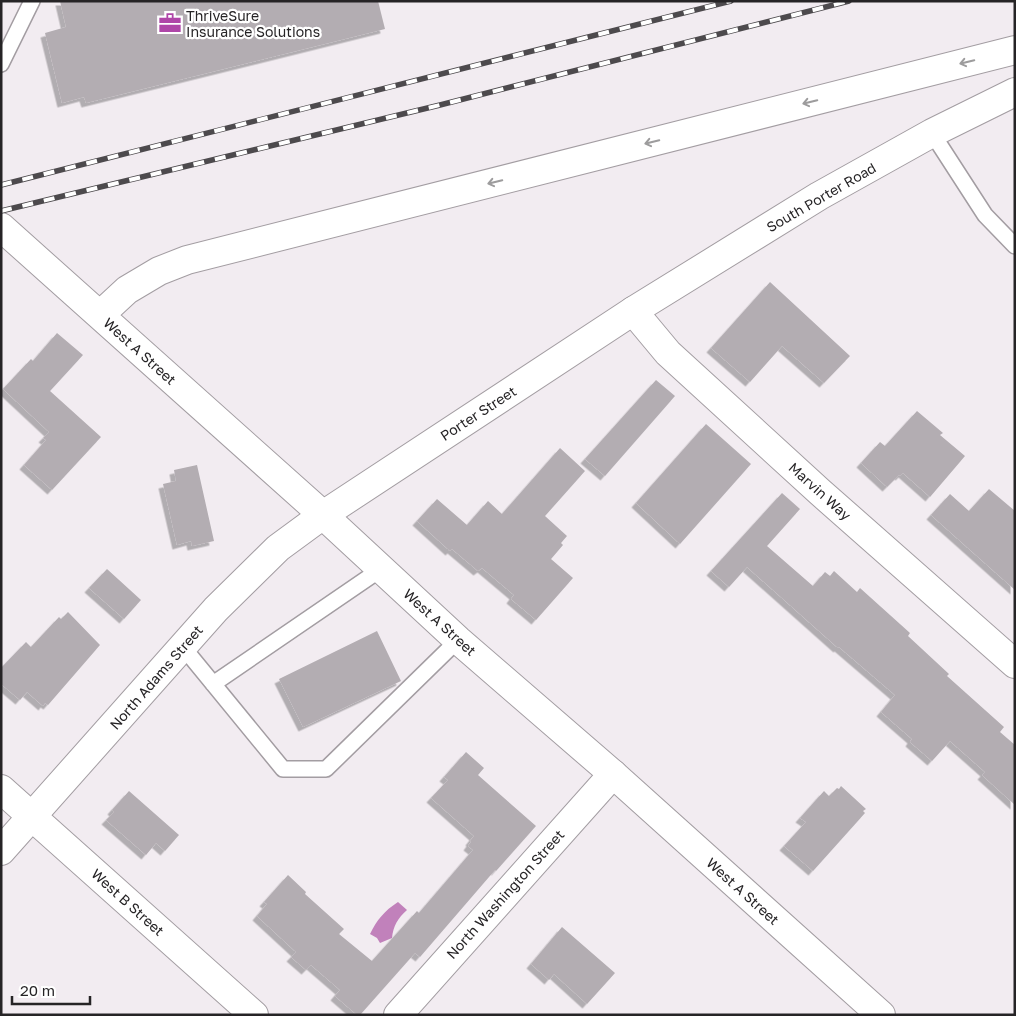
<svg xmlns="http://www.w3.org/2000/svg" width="1016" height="1016" font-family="'Golos Text',sans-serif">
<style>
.water{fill:#c181bb}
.building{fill:#b3adb2;filter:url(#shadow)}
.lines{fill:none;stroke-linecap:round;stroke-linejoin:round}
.lane-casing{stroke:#a39da2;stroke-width:18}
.street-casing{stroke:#a39da2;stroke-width:30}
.secondary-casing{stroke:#a39da2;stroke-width:30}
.lane{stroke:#fff;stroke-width:15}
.street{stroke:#fff;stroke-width:28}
.secondary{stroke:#fff;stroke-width:28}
.rail-casing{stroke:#4d4a4d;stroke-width:5.5}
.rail{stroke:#fff;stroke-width:4;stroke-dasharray:11;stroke-linecap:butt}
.oneway{stroke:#9d9c9d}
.labels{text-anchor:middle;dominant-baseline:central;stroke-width:4.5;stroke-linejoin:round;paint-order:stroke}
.poi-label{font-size:14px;fill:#262426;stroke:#fff;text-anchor:start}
.street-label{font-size:14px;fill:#262426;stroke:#fff}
</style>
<defs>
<filter id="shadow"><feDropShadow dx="-4.5" dy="4.5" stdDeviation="0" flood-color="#0004"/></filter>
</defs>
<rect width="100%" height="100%" fill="#f2ecf1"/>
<!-- water -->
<path class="water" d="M 398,902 L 407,910 C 398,918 393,926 392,938 L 380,943 L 377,938 L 370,934 C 377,920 384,911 398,902 Z"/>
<!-- building -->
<path class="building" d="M 60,1 L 378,1 L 385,29 L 86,103 L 84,97 L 62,103 L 45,33 L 66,27 Z
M 770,282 L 850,356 L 824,383 L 782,346 L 750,382 L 711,348 Z
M 57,333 L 83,355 L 50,391 L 101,437 L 52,490 L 24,465 L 46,440 L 43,438 L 49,432 L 3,389 L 31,359 L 33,361 Z
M 656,380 L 675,396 L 605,476 L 585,459 Z
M 917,411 L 943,433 L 940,435 L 965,456 L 930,497 L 903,473 L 900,476 L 899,475 L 887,487 L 861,463 L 880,442 L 885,446 Z
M 706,424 L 751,464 L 680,544 L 636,503 Z
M 560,448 L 585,471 L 545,516 L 567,536 L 561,543 L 563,545 L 551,559 L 573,578 L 536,620 L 511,599 L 514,595 L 482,568 L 478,571 L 452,549 L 450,551 L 417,521 L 437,499 L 467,525 L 488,501 L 502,514 Z
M 197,465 L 214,541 L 192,546 L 191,541 L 177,545 L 163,484 L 176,481 L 174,470 Z
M 989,489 L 1015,511 L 1015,590 L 931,515 L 950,494 L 969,511 Z
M 782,493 L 800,509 L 767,546 L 813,586 L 825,572 L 830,576 L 834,571 L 857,592 L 860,588 L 910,633 L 908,636 L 949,674 L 947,676 L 1004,727 L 1000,732 L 1015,745 L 1015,805 L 982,775 L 985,772 L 950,741 L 932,761 L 910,742 L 912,739 L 881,712 L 895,695 L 839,647 L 838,648 L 747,567 L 729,587 L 711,571 Z
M 107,569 L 141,600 L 124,619 L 89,588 Z
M 68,612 L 100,645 L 48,705 L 45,703 L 43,706 L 27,692 L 20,700 L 1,684 L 1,668 L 26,642 L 31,647 L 59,617 L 61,619 Z
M 377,631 L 401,681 L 303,727 L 279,679 Z
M 466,752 L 484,768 L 478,775 L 536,826 L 496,871 L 495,870 L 420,957 L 415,953 L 360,1015 L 357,1015 L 335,996 L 340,990 L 311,965 L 306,970 L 291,957 L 296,952 L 257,916 L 267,904 L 264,902 L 288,875 L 306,892 L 305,894 L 344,929 L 339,934 L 372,961 L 417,911 L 419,913 L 473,850 L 468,846 L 471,842 L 470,841 L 474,836 L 431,798 L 448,780 L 444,777 Z
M 841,786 L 866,809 L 863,811 L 865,813 L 813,871 L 784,846 L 806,822 L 800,818 L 824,791 L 829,796 L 837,788 L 839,789 Z
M 129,791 L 179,835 L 165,851 L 156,843 L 146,855 L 106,820 L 114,812 L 112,810 Z
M 562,927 L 615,973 L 587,1004 L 554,974 L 549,980 L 531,964 Z"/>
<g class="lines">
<defs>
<path id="lane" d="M 1,64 L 32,1
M 932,133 L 985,215 L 1015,246
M 183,647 L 283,769 L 326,769 L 458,640
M 213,684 L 381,569"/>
<path id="street" d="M 633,311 L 668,353 L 820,492 L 1015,664
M 1,789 L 254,1015
M 398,1015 L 613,774"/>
<path id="secondary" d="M 1,227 L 323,515 L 458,640 L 613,774 L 881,1015
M 100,315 L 127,290 L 159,271 L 187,260 L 1015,50
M 1,851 L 216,609 L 278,548 L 323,515 L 633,311 L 819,196 L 932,133 L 1015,92"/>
</defs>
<!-- lane casing -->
<use href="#lane" class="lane-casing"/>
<!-- street casing -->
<use href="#street" class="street-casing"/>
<!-- secondary casing -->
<use href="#secondary" class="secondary-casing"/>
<!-- lane -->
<use href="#lane" class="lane"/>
<!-- street -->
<use href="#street" class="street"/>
<!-- secondary -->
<use href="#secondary" class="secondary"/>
<defs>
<path id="rail" d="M 1,185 L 731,1
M 1,211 L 440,105 L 849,1"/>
</defs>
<!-- rail casing -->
<use href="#rail" class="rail-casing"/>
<!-- rail -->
<use href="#rail" class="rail"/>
</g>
<!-- one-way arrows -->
<defs><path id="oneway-shaft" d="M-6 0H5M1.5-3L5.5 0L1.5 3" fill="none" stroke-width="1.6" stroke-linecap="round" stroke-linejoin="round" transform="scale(1.25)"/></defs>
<g class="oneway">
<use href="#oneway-shaft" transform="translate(967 62) rotate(166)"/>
<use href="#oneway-shaft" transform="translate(810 102) rotate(166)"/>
<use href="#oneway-shaft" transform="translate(652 142) rotate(166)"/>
<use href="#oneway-shaft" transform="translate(495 182) rotate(166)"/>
</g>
<!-- icons -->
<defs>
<symbol id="office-bare" viewBox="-9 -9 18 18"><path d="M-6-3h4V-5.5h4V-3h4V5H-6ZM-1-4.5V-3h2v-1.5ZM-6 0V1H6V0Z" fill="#af46a8" stroke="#fff" stroke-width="2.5" paint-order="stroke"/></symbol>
</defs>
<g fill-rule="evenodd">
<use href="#office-bare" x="154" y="7" width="32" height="32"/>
</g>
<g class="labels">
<!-- poi labels -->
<g class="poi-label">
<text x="186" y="15">ThriveSure<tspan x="186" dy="16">Insurance Solutions</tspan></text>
</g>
<!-- street labels -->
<g class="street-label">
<text transform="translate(821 197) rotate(-30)">South Porter Road</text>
<text transform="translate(140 351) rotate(42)">West A Street</text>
<text transform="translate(478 413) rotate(-33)">Porter Street</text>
<text transform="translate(820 491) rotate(42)">Marvin Way</text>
<text transform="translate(440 622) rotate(42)">West A Street</text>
<text transform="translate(156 677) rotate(-49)">North Adams Street</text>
<text transform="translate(743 891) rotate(42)">West A Street</text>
<text transform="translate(505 894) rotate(-48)">North Washington Street</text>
<text transform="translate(128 902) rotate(42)">West B Street</text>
</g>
</g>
<!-- border -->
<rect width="1016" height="1016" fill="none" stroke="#262426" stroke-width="5"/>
<!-- scale -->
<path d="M12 996v8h78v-8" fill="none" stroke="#262426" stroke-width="2.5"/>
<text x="20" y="996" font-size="15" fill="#262426" stroke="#ffffff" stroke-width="4" paint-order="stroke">20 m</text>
</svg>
